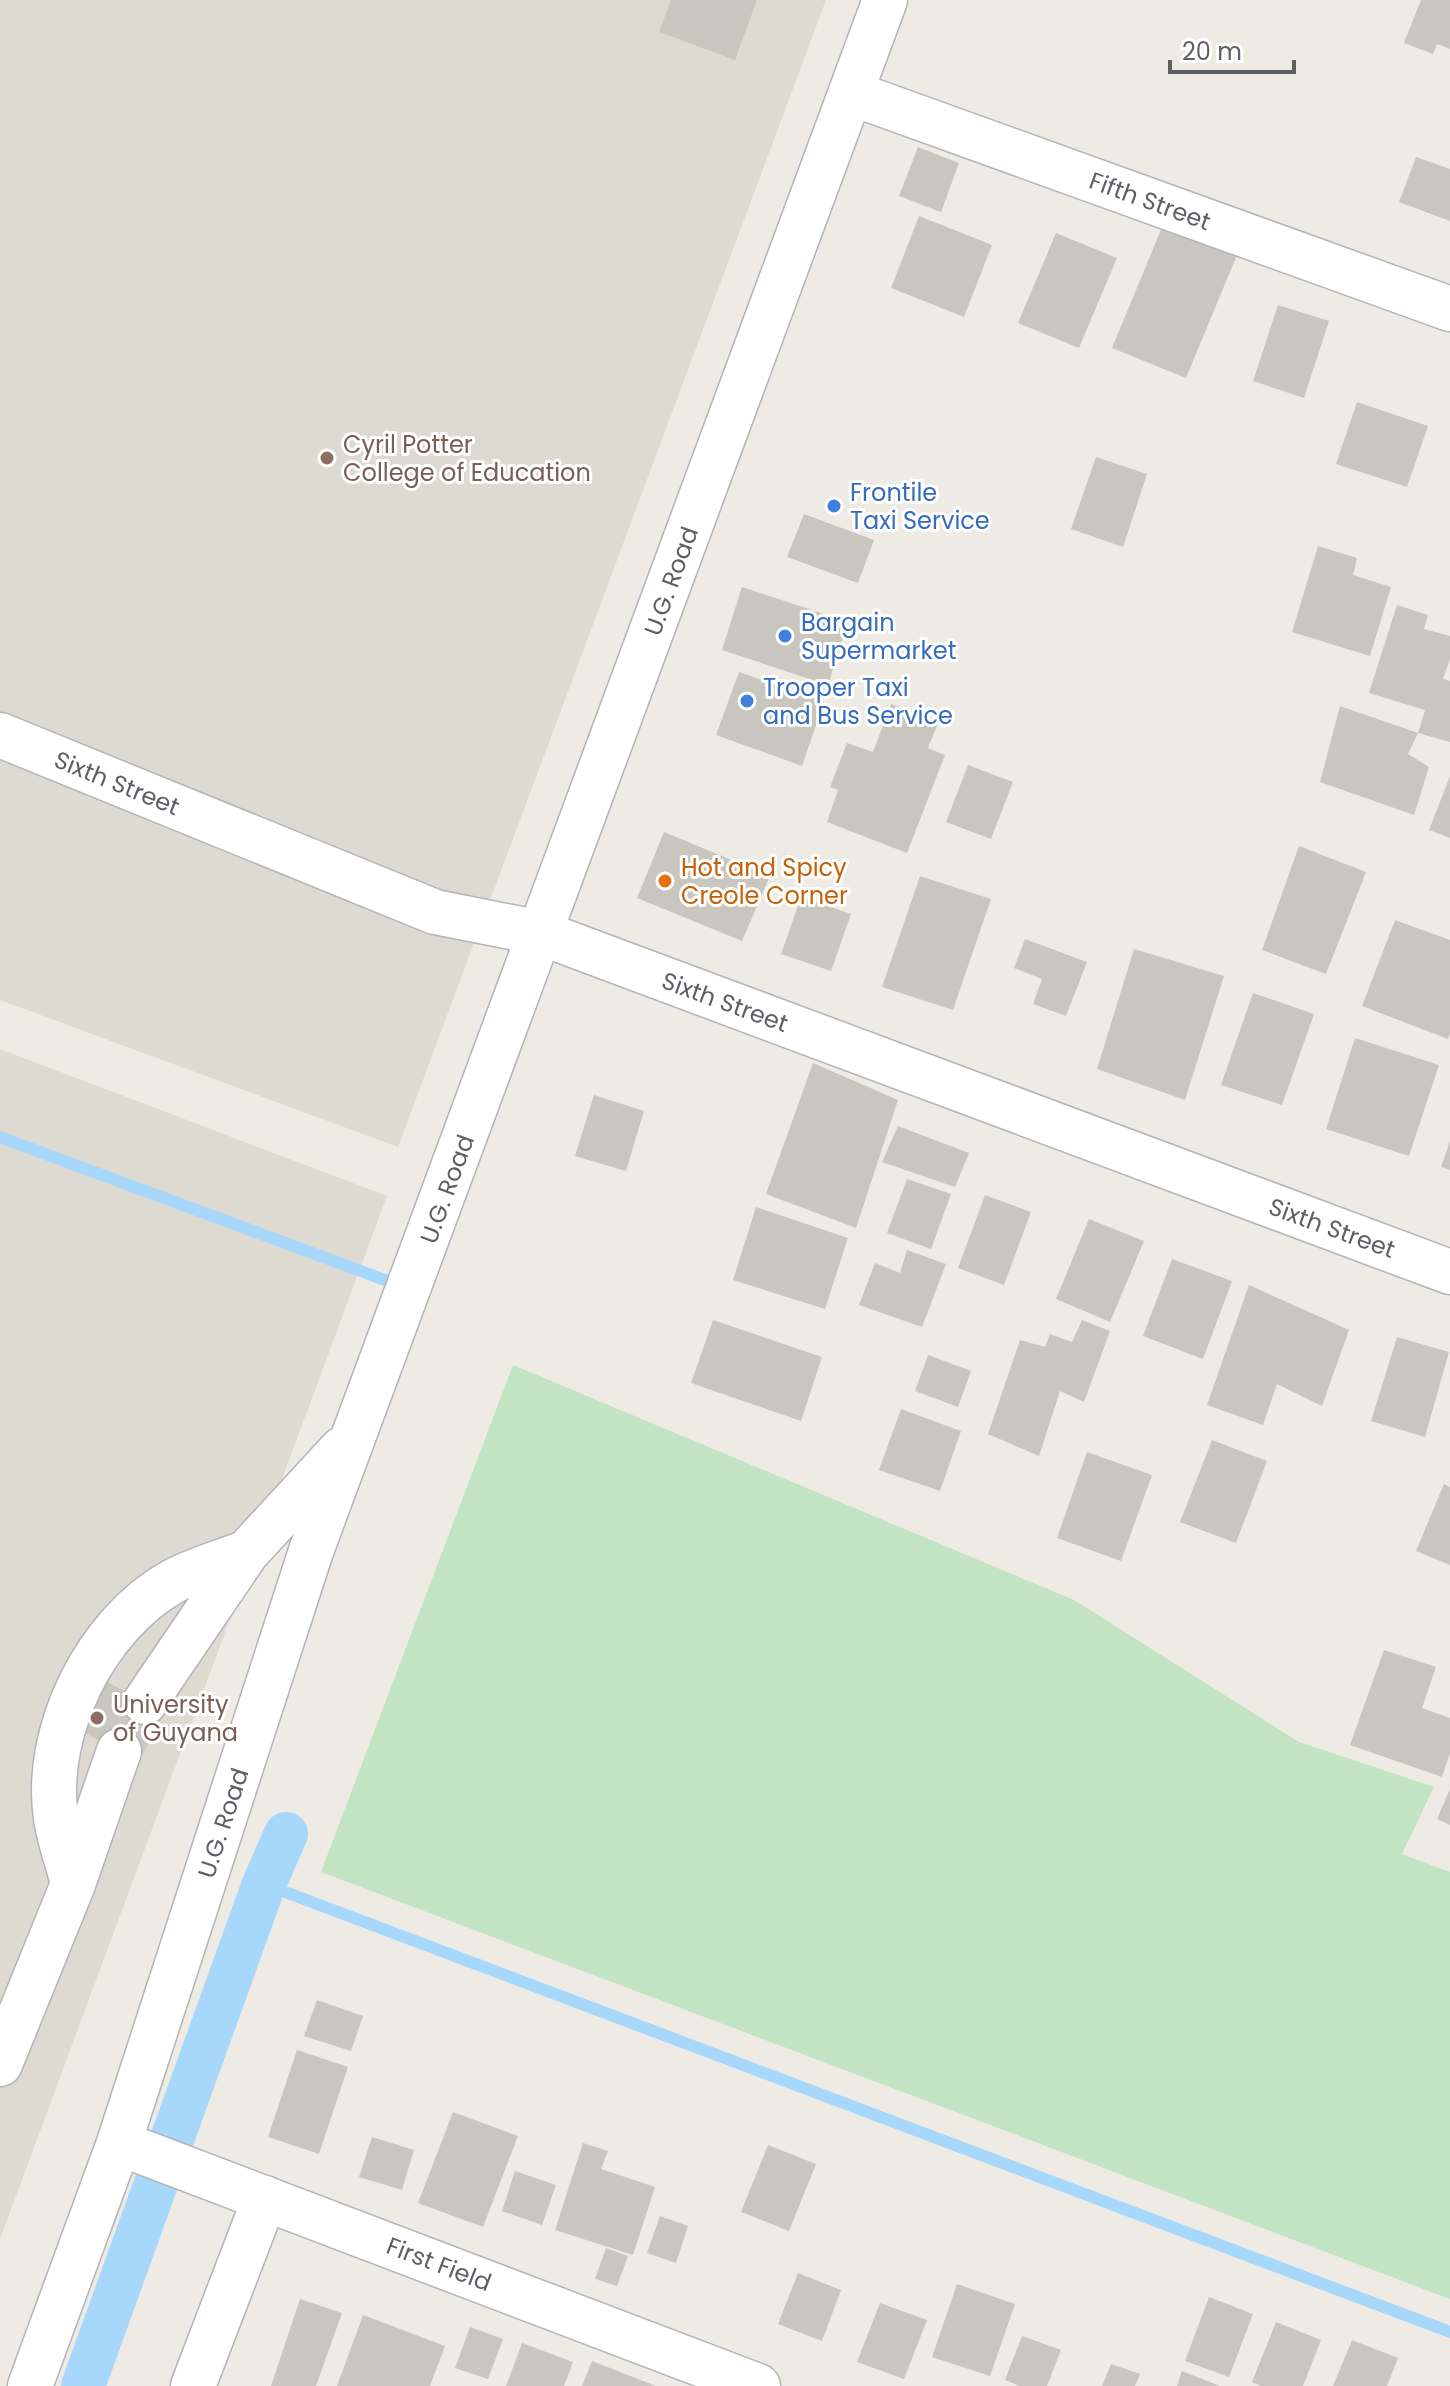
<svg xmlns="http://www.w3.org/2000/svg" width="1450" height="2386" font-family="Poppins,sans-serif">
<style>
.education{fill:#dddad2}
.green{fill:#c2e4c2}
.lines{fill:none;stroke-linecap:round;stroke-linejoin:round}
.stream{stroke:#a7d7fa;stroke-width:12}
.canal{stroke:#a7d7fa;stroke-width:44}
.building{fill:#c9c6c0}
.minor-tunnel{stroke:#c9c8c4;stroke-width:44;stroke-dasharray:44 22;stroke-linecap:butt}
.minor-casing{stroke:#b1b4b8;stroke-width:47}
.minor{stroke:#fff;stroke-width:44}
.education-dot{fill:#8d6e63;stroke:#fff;stroke-width:3}
.shop-dot{fill:#3f7fe0;stroke:#fff;stroke-width:3}
.food-dot{fill:#e8710a;stroke:#fff;stroke-width:3}
.labels{text-anchor:middle;dominant-baseline:central;stroke-width:6;stroke-linejoin:round;paint-order:stroke}
.street-label{font-size:24px;fill:#5c5f63;stroke:#fff}
.education-label{font-size:24px;fill:#785e54;stroke:#fff;text-anchor:start}
.shop-label{font-size:24px;fill:#366cbe;stroke:#fff;text-anchor:start}
.food-label{font-size:24px;fill:#c56008;stroke:#fff;text-anchor:start}
</style>
<rect width="100%" height="100%" fill="#edebe4"/>
<!-- education -->
<path class="education" d="M 0,0 L 826,0 L 398,1147 L 0,1000 Z
M 0,1049 L 387,1196 L 0,2239 Z"/>
<!-- green -->
<path class="green" d="M 513,1365 L 1074,1600 L 1299,1742 L 1434,1787 L 1402,1854 L 1450,1872 L 1450,2299 L 321,1872 Z"/>
<g class="lines">
<!-- stream -->
<path class="stream" d="M 0,1137 L 393,1283
M 264,1884 L 1450,2332"/>
<!-- canal -->
<path class="canal" d="M 83,2386 L 264,1884 L 286,1834"/>
</g>
<!-- building -->
<path class="building" d="M 671,0 L 757,0 L 735,60 L 659,32 Z
M 1421,0 L 1450,0 L 1450,49 L 1437,44 L 1433,54 L 1404,43 Z
M 918,147 L 959,163 L 941,212 L 899,196 Z
M 1416,157 L 1450,169 L 1450,221 L 1399,202 Z
M 919,216 L 992,245 L 964,317 L 891,288 Z
M 1163,225 L 1237,255 L 1186,378 L 1112,348 Z
M 1056,233 L 1117,258 L 1079,348 L 1018,323 Z
M 1278,305 L 1329,321 L 1304,398 L 1253,381 Z
M 1357,402 L 1428,426 L 1407,487 L 1336,464 Z
M 1096,457 L 1147,474 L 1123,547 L 1071,529 Z
M 804,514 L 874,540 L 858,583 L 787,557 Z
M 1318,546 L 1357,558 L 1353,575 L 1391,587 L 1370,656 L 1292,632 Z
M 742,587 L 848,622 L 828,685 L 722,650 Z
M 1397,605 L 1428,615 L 1424,629 L 1450,636 L 1450,659 L 1443,679 L 1450,681 L 1450,742 L 1418,733 L 1425,710 L 1369,693 Z
M 739,672 L 824,702 L 802,766 L 716,735 Z
M 891,704 L 939,721 L 928,748 L 945,755 L 907,853 L 827,822 L 838,790 L 830,787 L 847,743 L 873,752 Z
M 1340,706 L 1418,733 L 1408,754 L 1429,767 L 1414,815 L 1320,782 Z
M 968,765 L 1013,782 L 991,839 L 946,822 Z
M 1450,776 L 1450,838 L 1429,830 Z
M 664,832 L 770,876 L 742,941 L 637,898 Z
M 1299,846 L 1366,872 L 1326,974 L 1262,950 Z
M 920,876 L 991,899 L 953,1010 L 882,987 Z
M 801,897 L 851,914 L 831,971 L 781,954 Z
M 1395,920 L 1450,940 L 1450,1033 L 1448,1039 L 1362,1006 Z
M 1025,939 L 1087,962 L 1066,1016 L 1033,1004 L 1042,979 L 1014,968 Z
M 1134,949 L 1224,976 L 1185,1100 L 1097,1069 Z
M 1253,993 L 1314,1014 L 1282,1105 L 1221,1085 Z
M 1355,1038 L 1439,1065 L 1409,1156 L 1326,1129 Z
M 813,1063 L 898,1100 L 856,1228 L 766,1194 Z
M 594,1095 L 644,1111 L 626,1171 L 575,1156 Z
M 898,1126 L 969,1153 L 955,1187 L 882,1162 Z
M 1450,1141 L 1450,1170 L 1441,1167 Z
M 907,1179 L 951,1194 L 931,1249 L 887,1233 Z
M 985,1195 L 1031,1212 L 1004,1285 L 958,1268 Z
M 756,1207 L 848,1238 L 825,1309 L 733,1280 Z
M 1089,1219 L 1144,1241 L 1110,1322 L 1056,1299 Z
M 907,1250 L 946,1264 L 922,1327 L 859,1305 L 875,1263 L 900,1273 Z
M 1172,1259 L 1232,1281 L 1203,1359 L 1143,1336 Z
M 1249,1285 L 1349,1330 L 1322,1406 L 1277,1384 L 1263,1425 L 1207,1405 Z
M 713,1320 L 822,1357 L 801,1421 L 691,1383 Z
M 1082,1320 L 1110,1331 L 1084,1402 L 1060,1391 L 1039,1456 L 988,1434 L 1020,1340 L 1045,1347 L 1050,1334 L 1072,1342 Z
M 1397,1337 L 1449,1352 L 1425,1437 L 1371,1421 Z
M 928,1355 L 971,1371 L 958,1407 L 915,1391 Z
M 901,1409 L 961,1431 L 940,1491 L 879,1470 Z
M 1212,1440 L 1267,1461 L 1236,1543 L 1180,1522 Z
M 1087,1452 L 1152,1475 L 1121,1561 L 1057,1538 Z
M 1444,1484 L 1450,1487 L 1450,1565 L 1416,1551 Z
M 1384,1650 L 1436,1667 L 1422,1708 L 1450,1718 L 1450,1753 L 1442,1777 L 1350,1745 Z
M 107,1682 L 165,1712 L 139,1761 L 81,1731 Z
M 1450,1789 L 1450,1825 L 1437,1819 Z
M 317,2000 L 363,2016 L 351,2051 L 304,2036 Z
M 297,2050 L 348,2067 L 319,2154 L 268,2137 Z
M 453,2112 L 518,2136 L 483,2227 L 418,2203 Z
M 372,2137 L 414,2150 L 402,2190 L 359,2177 Z
M 583,2143 L 608,2151 L 601,2169 L 655,2187 L 633,2255 L 555,2230 Z
M 768,2145 L 816,2164 L 789,2231 L 741,2212 Z
M 515,2171 L 556,2185 L 542,2225 L 502,2211 Z
M 660,2216 L 688,2226 L 676,2263 L 647,2253 Z
M 606,2248 L 628,2256 L 617,2286 L 595,2279 Z
M 798,2273 L 841,2290 L 822,2341 L 778,2324 Z
M 957,2284 L 1015,2304 L 990,2376 L 932,2357 Z
M 1209,2297 L 1253,2314 L 1229,2377 L 1185,2361 Z
M 300,2299 L 342,2313 L 316,2386 L 271,2386 Z
M 880,2303 L 927,2320 L 904,2379 L 857,2362 Z
M 363,2315 L 445,2346 L 430,2386 L 337,2386 Z
M 1276,2322 L 1321,2340 L 1303,2386 L 1261,2386 L 1252,2382 Z
M 470,2327 L 503,2339 L 488,2379 L 455,2368 Z
M 1022,2336 L 1061,2350 L 1047,2386 L 1020,2386 L 1005,2380 Z
M 1352,2340 L 1398,2358 L 1387,2386 L 1333,2386 Z
M 522,2343 L 573,2362 L 564,2386 L 506,2386 Z
M 592,2361 L 656,2386 L 582,2386 Z
M 1111,2364 L 1140,2374 L 1135,2386 L 1102,2386 Z
M 1182,2371 L 1220,2386 L 1177,2386 Z"/>
<g class="lines">
<!-- minor-tunnel -->
<path class="minor-tunnel" d="M 119,1751 L 145,1702"/>
<defs>
<path id="minor" d="M 851,93 L 1450,309
M 0,735 L 435,912 L 541,933 L 1450,1272
M 145,1702 L 247,1552 L 342,1449
M 73,1884 C 68,1862 59,1840 56,1818 C 43,1731 96,1625 172,1582 C 195,1569 223,1562 247,1552
M 0,2064 L 73,1884 L 119,1751
M 119,2143 L 758,2386
M 30,2386 L 119,2143 L 311,1551 L 885,0
M 193,2386 L 265,2198"/>
</defs>
<!-- minor casing -->
<use href="#minor" class="minor-casing"/>
<!-- minor -->
<use href="#minor" class="minor"/>
</g>
<!-- markers -->
<g class="education-dot">
<circle cx="327" cy="458" r="8"/>
<circle cx="97" cy="1718" r="8"/>
</g>
<g class="shop-dot">
<circle cx="834" cy="506" r="8"/>
<circle cx="785" cy="636" r="8"/>
<circle cx="747" cy="701" r="8"/>
</g>
<circle class="food-dot" cx="665" cy="881" r="8"/>
<g class="labels">
<!-- street labels -->
<g class="street-label">
<text transform="translate(1150 201) rotate(20)">Fifth Street</text>
<text transform="translate(671 581) rotate(-70)">U.G. Road</text>
<text transform="translate(117 783) rotate(22)">Sixth Street</text>
<text transform="translate(725 1002) rotate(20)">Sixth Street</text>
<text transform="translate(447 1189) rotate(-70)">U.G. Road</text>
<text transform="translate(1332 1228) rotate(20)">Sixth Street</text>
<text transform="translate(223 1823) rotate(-72)">U.G. Road</text>
<text transform="translate(439 2264) rotate(21)">First Field</text>
</g>
<!-- education labels -->
<g class="education-label">
<text x="343" y="444">Cyril Potter<tspan x="343" dy="28">College of Education</tspan></text>
<text x="113" y="1704">University<tspan x="113" dy="28">of Guyana</tspan></text>
</g>
<!-- shop labels -->
<g class="shop-label">
<text x="850" y="492">Frontile<tspan x="850" dy="28">Taxi Service</tspan></text>
<text x="801" y="622">Bargain<tspan x="801" dy="28">Supermarket</tspan></text>
<text x="763" y="687">Trooper Taxi<tspan x="763" dy="28">and Bus Service</tspan></text>
</g>
<!-- food labels -->
<g class="food-label">
<text x="681" y="867">Hot and Spicy<tspan x="681" dy="28">Creole Corner</tspan></text>
</g>
</g>
<!-- scale -->
<path d="M1170 60v12h124v-12" fill="none" stroke="#5c5f63" stroke-width="4"/>
<text x="1182" y="60" font-size="24" fill="#5c5f63" stroke="#ffffff" stroke-width="6" paint-order="stroke">20 m</text>
</svg>
